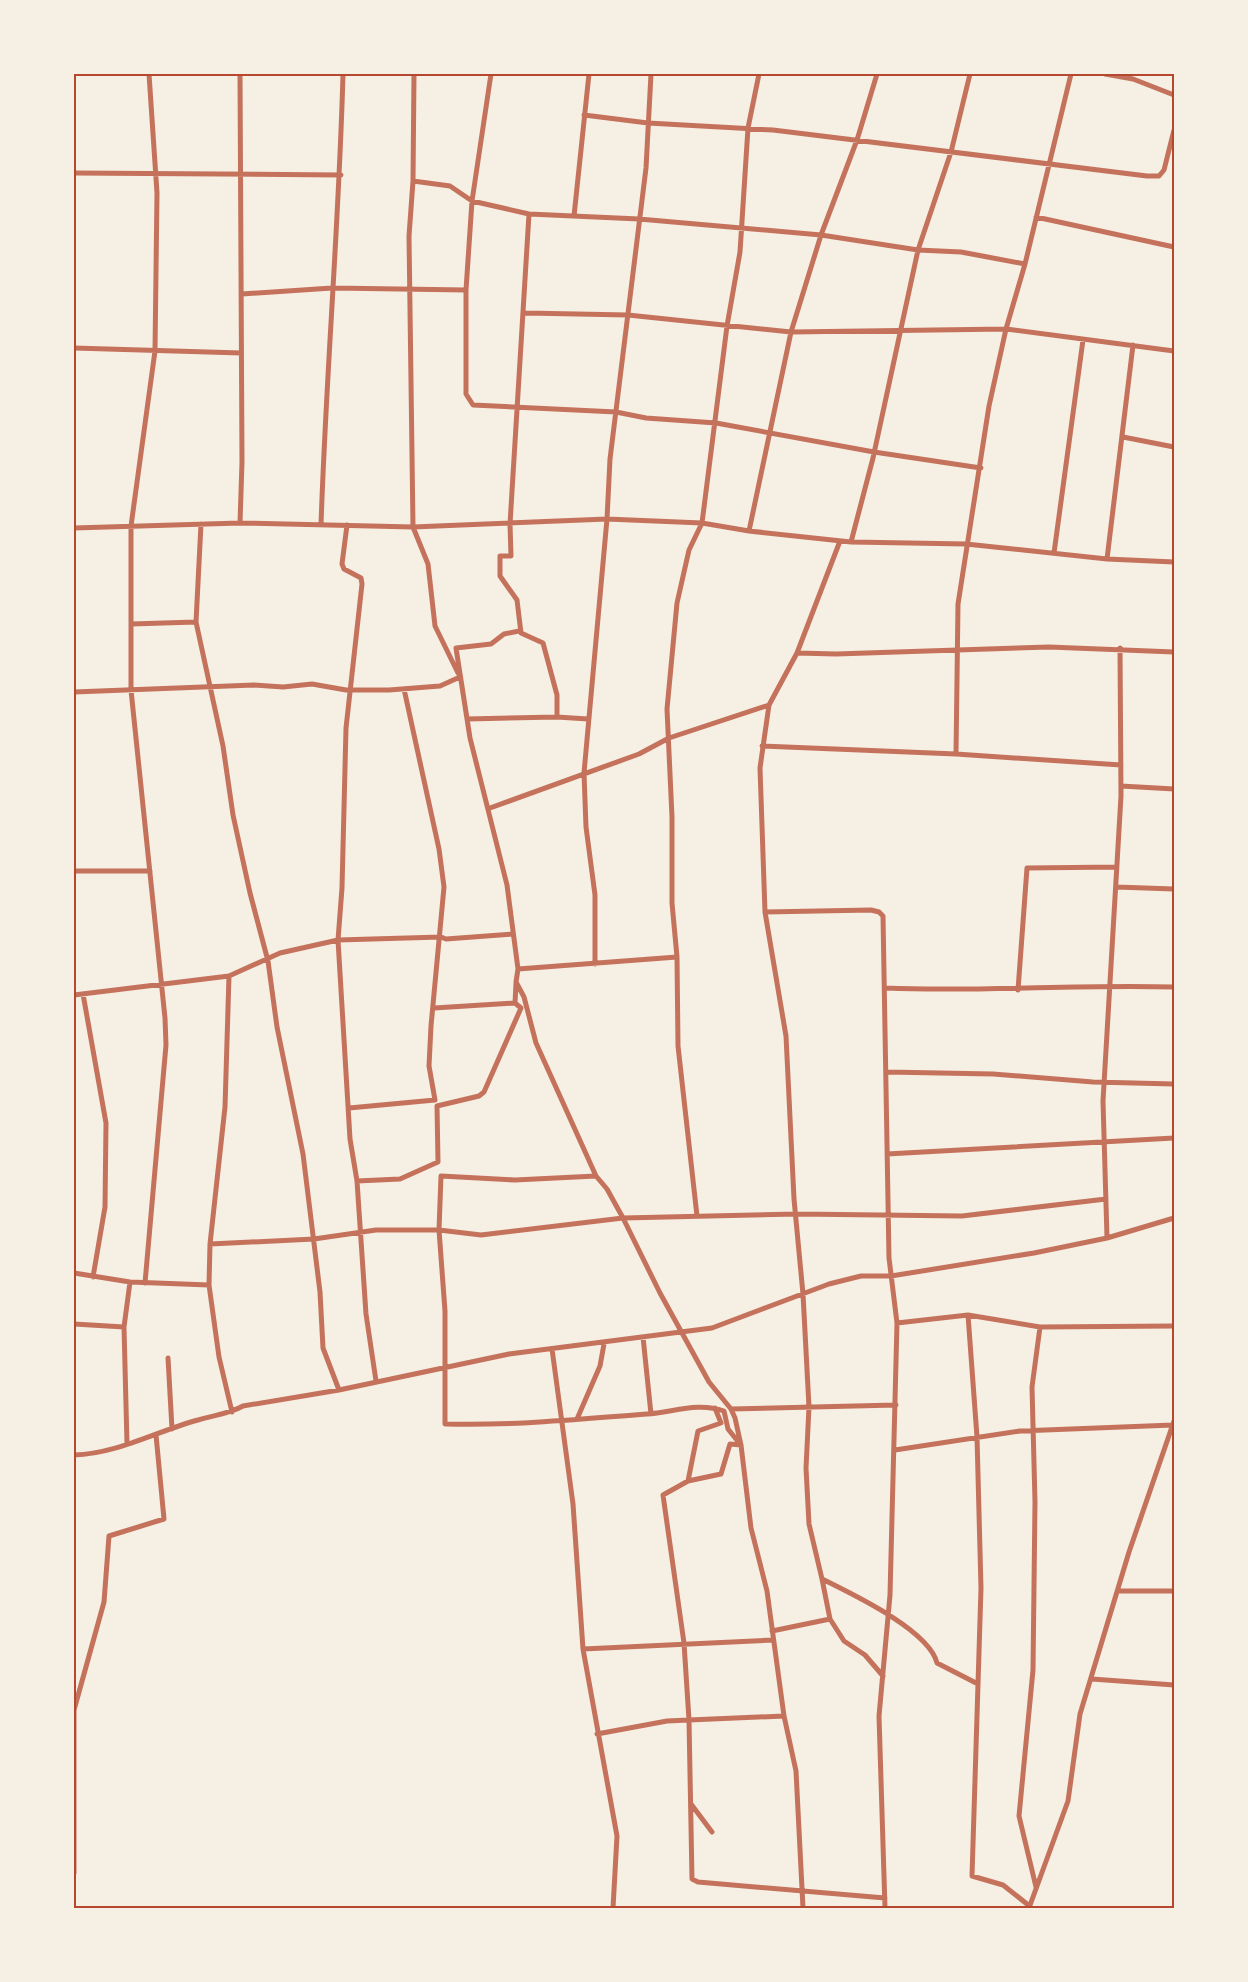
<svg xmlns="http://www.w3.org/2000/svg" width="1248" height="1982" font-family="'Public Sans',sans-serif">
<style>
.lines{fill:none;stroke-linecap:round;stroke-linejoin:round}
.minor{stroke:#c5725c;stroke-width:5}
.neatline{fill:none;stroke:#b5482f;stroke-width:2}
</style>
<rect width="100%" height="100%" fill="#f6efe4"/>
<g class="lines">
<!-- minor -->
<path class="minor" d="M 414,74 L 413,181 L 409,236 L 413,527 L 428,564 L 435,626 L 458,673
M 491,74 L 472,201 L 466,290 L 466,394 L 473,405 L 616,412 L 646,418 L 716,423 L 874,452 L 981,468
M 1105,74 L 1133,79 L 1174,95
M 584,115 L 648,123 L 773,130 L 1147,176 L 1159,176 L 1164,170 L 1174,130
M 74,173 L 341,175
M 413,181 L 450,186 L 472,201 L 529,214 L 639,219 L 821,235 L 918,250 L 961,252 L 1025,264
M 529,214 L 510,524 L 511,556 L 500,556 L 500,576 L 517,600 L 521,633 L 543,643 L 557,695 L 557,717 L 588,719
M 574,216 L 589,74
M 1036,217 L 1174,247
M 242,294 L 332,288 L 466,290
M 525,313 L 628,315 L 791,332 L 1006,329 L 1174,351
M 74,348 L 241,353
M 1123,437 L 1174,447
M 240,523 L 242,462 L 240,74
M 201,524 L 196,622 L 223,746 L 233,815 L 250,893 L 268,961 L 277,1027 L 303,1154 L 320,1292 L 323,1348 L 339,1390
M 321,525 C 326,374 339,224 343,74
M 347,525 L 342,564 L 344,569 L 361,578 L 362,584 L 346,728 L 342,888 L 338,940 L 350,1139 L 357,1181 L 366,1314 L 376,1381
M 74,528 L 240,523 L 413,527 L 607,519 L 702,523 L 749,531 L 851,542 L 966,544 L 1107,559 L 1174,562
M 749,531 L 791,332 L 821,235 L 857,140 L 877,74
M 840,541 L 797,653 L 769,705 L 760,768 L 765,912 L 786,1036 L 794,1199 L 803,1294 L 809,1407 L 806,1468 L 809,1524 L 822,1579 C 852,1594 929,1630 937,1663 L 978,1684
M 851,542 L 873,458 L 918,250 L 951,152 L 970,74
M 1054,553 L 1083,340
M 1107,559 L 1133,345
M 131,624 L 131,526 L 155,351 L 157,193 L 149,74
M 519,631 L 504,634 L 491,644 L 456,648 L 470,738 L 507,885 L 518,969 L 516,982 L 524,997 L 536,1043 L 596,1176 L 607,1189 L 623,1218 L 660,1293 L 709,1382 L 731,1409 L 735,1418 L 741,1445 L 751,1528 L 767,1591 L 784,1716 L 796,1771 L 803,1908
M 797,653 L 836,654 L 1049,647 L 1174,652
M 74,692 L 254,685 L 283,687 L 312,684 L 346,690 L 389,690 L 440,686 L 460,677
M 467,719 L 557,717
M 762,746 L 956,754 L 1121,765
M 956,754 L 958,604 L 989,406 L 1006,329 L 1025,264 L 1071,74
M 1121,786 L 1174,789
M 490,808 L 639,754 L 669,738 L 769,705
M 74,871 L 150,871
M 1116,887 L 1174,889
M 765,912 L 871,910 L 879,912 L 883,916 L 889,1258 L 897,1323 L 890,1595 L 879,1716 L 885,1908
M 595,964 L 595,895 L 586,827 L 584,773 L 607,519 L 610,459 L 646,168 L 651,74
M 518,969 L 677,957
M 229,976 L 225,1107 L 210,1244 L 209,1285 L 219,1357 L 232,1412
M 886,988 C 982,992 1078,984 1174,987
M 1018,990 L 1027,868 L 1117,867
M 83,994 L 106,1123 L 105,1207 L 93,1277
M 74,995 L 229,976 L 280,953 L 338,940 L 441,937 L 446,939 L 512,934
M 434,1008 L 515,1003
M 886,1072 L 993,1074 L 1093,1082 L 1174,1084
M 349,1108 L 435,1100 L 429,1066 L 431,1026 L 444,887 L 439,849 L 404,689
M 887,1154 L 1174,1138
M 596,1176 L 515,1180 L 441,1176 L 439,1230 L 445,1311 L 445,1424 C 513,1426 580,1419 647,1414 C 674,1412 698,1402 724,1411 L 728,1429 L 740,1444
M 357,1181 L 400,1179 L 438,1162 L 437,1106 L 479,1096 L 484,1092 L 521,1008 L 515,1003 L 516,983
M 697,1216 L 678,1046 L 677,957 L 672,903 L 672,817 L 667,709 L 677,603 L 689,550 L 702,523 L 727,326 L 740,252 L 748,128 L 759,74
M 1107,1238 L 1103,1101 L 1121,796 L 1120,648
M 210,1244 L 314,1239 L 376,1230 L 439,1230 L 481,1235 L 623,1218 L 797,1214 L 962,1216 L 1106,1199
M 74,1273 L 130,1282 L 124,1327 L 74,1324
M 130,1282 L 209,1285
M 145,1283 L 166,1045 L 165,1018 L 131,690 L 131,624 L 196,622
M 968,1315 L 977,1437 L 981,1588 L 972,1876 L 1003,1885 L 1032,1908
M 897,1323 L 968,1315 L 1040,1327 L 1174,1326
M 124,1327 L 127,1444
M 643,1337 L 651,1414
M 552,1349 L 573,1504 L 583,1649 L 617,1836 L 613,1908
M 168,1358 L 172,1429
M 731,1409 L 896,1405
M 577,1419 L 600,1366 L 604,1344
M 895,1450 L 1020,1431 L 1173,1425
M 74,1455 C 117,1454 157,1431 198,1420 C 214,1415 229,1414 243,1406 L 339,1390 L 509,1354 L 712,1328 L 829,1284 L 861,1276 L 891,1276 L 1034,1253 L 1107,1238 L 1174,1218
M 688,1481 L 698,1431 L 721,1423 L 715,1408
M 822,1579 L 830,1619 L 844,1641 L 865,1655 L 883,1676
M 1119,1591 L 1174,1591
M 772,1631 L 830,1619
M 583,1649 L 773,1640
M 1092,1679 L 1174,1685
M 784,1716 L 689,1720 L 692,1879 L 698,1882 L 885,1898
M 597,1734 L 667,1721 L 689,1720 L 684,1643 L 663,1495 L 688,1481 L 721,1474 L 730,1444 L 741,1445
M 691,1804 L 712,1832
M 74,1873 L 74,1710 L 104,1602 L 109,1536 L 164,1519 L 156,1435
M 1036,1887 L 1019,1816 L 1033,1670 L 1035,1502 L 1032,1387 L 1040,1327
M 1029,1908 L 1068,1801 L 1080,1714 L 1129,1552 L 1174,1421"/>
</g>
<!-- border -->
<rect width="1248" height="1982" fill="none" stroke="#f6efe4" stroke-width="150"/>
<rect x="75" y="75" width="1098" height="1832" class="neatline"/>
</svg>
